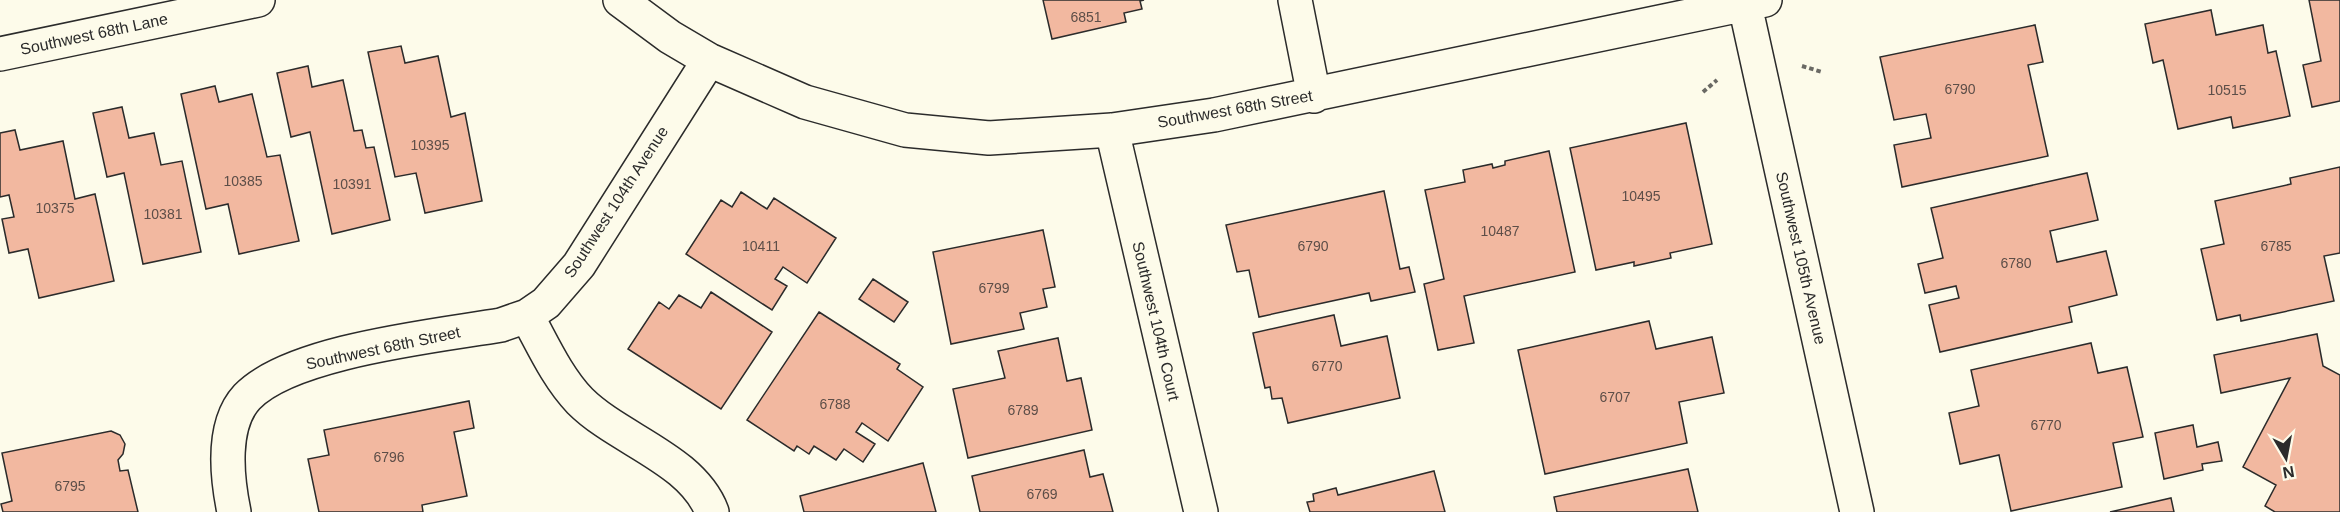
<svg xmlns="http://www.w3.org/2000/svg" width="2340" height="512" font-family="Arial,sans-serif">
<style>
.building{fill:#f2b8a0;stroke:#2b2b2b;stroke-width:1.5}
.lines{fill:none;stroke-linecap:round;stroke-linejoin:round}
.minor-casing{stroke:#2b2b2b;stroke-width:36}
.path{stroke:#6a6964;stroke-width:4;stroke-dasharray:4.5 3;stroke-linecap:butt}
.minor{stroke:#fdfbea;stroke-width:33}
.labels{text-anchor:middle;dominant-baseline:central;stroke-width:4.5;stroke-linejoin:round;paint-order:stroke}
.number-label{font-size:14px;fill:#5d4e48}
.street-label{font-size:16px;fill:#2b2b2b;stroke:#fdfbea}
</style>
<rect width="100%" height="100%" fill="#fdfbea"/>
<!-- building -->
<path class="building" d="M 1043,0 L 1144,0 L 1140,1 L 1142,9 L 1124,13 L 1126,22 L 1052,39 Z
M 2309,0 L 2340,0 L 2340,101 L 2312,107 L 2303,65 L 2321,61 Z
M 2211,10 L 2216,35 L 2263,25 L 2268,53 L 2276,51 L 2290,116 L 2233,128 L 2231,117 L 2178,129 L 2163,60 L 2153,63 L 2145,24 Z
M 2035,25 L 2043,62 L 2028,65 L 2048,156 L 1902,187 L 1894,145 L 1931,138 L 1926,114 L 1894,120 L 1880,57 Z
M 401,46 L 405,63 L 438,56 L 451,117 L 465,113 L 482,201 L 425,213 L 416,173 L 395,177 L 368,52 Z
M 308,66 L 312,87 L 343,80 L 354,131 L 362,130 L 366,148 L 374,147 L 390,220 L 332,234 L 310,132 L 291,137 L 277,73 Z
M 215,86 L 219,102 L 252,94 L 267,157 L 280,155 L 299,241 L 239,254 L 228,204 L 206,209 L 181,94 Z
M 122,107 L 129,138 L 154,133 L 161,165 L 182,161 L 201,252 L 143,264 L 124,173 L 107,177 L 93,113 Z
M 1686,123 L 1712,244 L 1670,253 L 1671,258 L 1634,266 L 1634,262 L 1596,270 L 1570,148 Z
M 15,130 L 20,150 L 63,141 L 75,199 L 95,194 L 114,281 L 39,298 L 28,249 L 9,253 L 2,219 L 14,217 L 9,195 L 0,197 L 0,133 Z
M 1549,151 L 1575,272 L 1464,296 L 1474,343 L 1438,350 L 1424,284 L 1444,279 L 1425,190 L 1465,182 L 1463,170 L 1492,164 L 1493,168 L 1505,165 L 1505,161 Z
M 2340,167 L 2340,253 L 2324,256 L 2334,301 L 2241,321 L 2240,315 L 2217,320 L 2201,249 L 2224,244 L 2215,201 L 2291,184 L 2290,178 Z
M 2087,173 L 2098,220 L 2050,231 L 2057,262 L 2106,251 L 2117,295 L 2069,307 L 2072,322 L 1940,352 L 1929,305 L 1959,298 L 1956,286 L 1925,293 L 1918,264 L 1943,258 L 1931,208 Z
M 1384,191 L 1400,269 L 1409,267 L 1415,292 L 1371,301 L 1369,293 L 1259,317 L 1249,270 L 1237,272 L 1226,225 Z
M 741,192 L 767,209 L 774,198 L 836,238 L 807,283 L 783,267 L 775,279 L 787,286 L 772,310 L 686,254 L 721,200 L 732,207 Z
M 1043,230 L 1055,287 L 1043,289 L 1047,307 L 1020,313 L 1024,329 L 951,344 L 933,252 Z
M 873,279 L 908,302 L 894,322 L 859,299 Z
M 711,292 L 772,332 L 721,409 L 628,349 L 659,302 L 669,309 L 679,295 L 701,308 Z
M 819,312 L 900,364 L 897,369 L 923,387 L 888,441 L 862,423 L 856,432 L 875,444 L 863,462 L 844,449 L 836,460 L 814,446 L 809,454 L 797,446 L 794,451 L 747,420 Z
M 1334,315 L 1341,346 L 1387,336 L 1400,398 L 1288,423 L 1282,398 L 1272,399 L 1270,387 L 1265,388 L 1253,333 Z
M 1649,321 L 1656,349 L 1712,337 L 1724,393 L 1679,402 L 1687,443 L 1545,474 L 1518,350 Z
M 2317,334 L 2323,366 L 2340,375 L 2340,512 L 2275,512 L 2265,506 L 2276,485 L 2243,467 L 2290,378 L 2221,393 L 2214,355 Z
M 1058,338 L 1067,381 L 1081,378 L 1092,430 L 968,458 L 953,389 L 1005,378 L 998,351 Z
M 2091,343 L 2098,373 L 2127,367 L 2143,437 L 2113,443 L 2122,487 L 2011,511 L 1999,455 L 1960,464 L 1949,413 L 1979,406 L 1971,370 Z
M 469,401 L 474,428 L 454,432 L 467,496 L 422,505 L 423,512 L 319,512 L 308,459 L 329,455 L 324,430 Z
M 2193,425 L 2197,447 L 2218,442 L 2222,461 L 2202,464 L 2203,470 L 2164,479 L 2155,433 Z
M 111,431 L 120,435 L 125,444 L 123,454 L 118,460 L 120,471 L 128,470 L 138,512 L 3,512 L 1,504 L 12,501 L 2,453 Z
M 1084,450 L 1090,477 L 1103,474 L 1113,512 L 980,512 L 972,476 Z
M 923,463 L 936,512 L 804,512 L 800,496 Z
M 1688,469 L 1698,512 L 1557,512 L 1554,497 Z
M 1434,471 L 1445,512 L 1310,512 L 1307,502 L 1314,501 L 1313,494 L 1336,488 L 1338,495 Z
M 2171,498 L 2174,512 L 2110,512 Z"/>
<g class="lines">
<defs>
<path id="minor" d="M 620,0 L 670,37 L 709,60 L 805,102 L 905,130 L 989,138 L 1112,130 L 1214,115 L 1765,0
M 1295,0 L 1314,96
M 1745,5 L 1857,512
M 0,54 L 258,0
M 1112,130 L 1201,512
M 527,316 C 543,345 557,377 580,401 C 619,440 692,459 712,512
M 234,512 C 227,478 221,425 247,397 C 291,351 436,336 501,325 L 527,316 L 546,303 L 579,265 L 709,60"/>
</defs>
<!-- minor casing -->
<use href="#minor" class="minor-casing"/>
<!-- path -->
<path class="path" d="M 1802,66 L 1822,72
M 1703,92 L 1717,80"/>
<!-- minor -->
<use href="#minor" class="minor"/>
</g>
<g class="labels">
<!-- number labels -->
<g class="number-label">
<text x="1086" y="17">6851</text>
<text x="1960" y="89">6790</text>
<text x="2227" y="90">10515</text>
<text x="430" y="145">10395</text>
<text x="243" y="181">10385</text>
<text x="352" y="184">10391</text>
<text x="1641" y="196">10495</text>
<text x="55" y="208">10375</text>
<text x="163" y="214">10381</text>
<text x="1500" y="231">10487</text>
<text x="761" y="246">10411</text>
<text x="1313" y="246">6790</text>
<text x="2276" y="246">6785</text>
<text x="2016" y="263">6780</text>
<text x="994" y="288">6799</text>
<text x="1327" y="366">6770</text>
<text x="1615" y="397">6707</text>
<text x="835" y="404">6788</text>
<text x="1023" y="410">6789</text>
<text x="2046" y="425">6770</text>
<text x="389" y="457">6796</text>
<text x="70" y="486">6795</text>
<text x="1042" y="494">6769</text>
</g>
<!-- street labels -->
<g class="street-label">
<text transform="translate(94 34) rotate(-12)">Southwest 68th Lane</text>
<text transform="translate(1235 109) rotate(-10)">Southwest 68th Street</text>
<text transform="translate(616 202) rotate(-57)">Southwest 104th Avenue</text>
<text transform="translate(1801 258) rotate(77)">Southwest 105th Avenue</text>
<text transform="translate(1156 321) rotate(77)">Southwest 104th Court</text>
<text transform="translate(383 348) rotate(-12)">Southwest 68th Street</text>
</g>
</g>
<!-- north arrow -->
<g transform="translate(2286 458) rotate(170)" stroke="#fdfbea" stroke-width="4.5" paint-order="stroke">
<path d="M0-4.5L10 22L0 15L-10 22Z" fill="#2b2b2b"/>
<text y="-9" font-size="16" font-weight="bold" text-anchor="middle" fill="#2b2b2b">N</text>
</g>
</svg>
